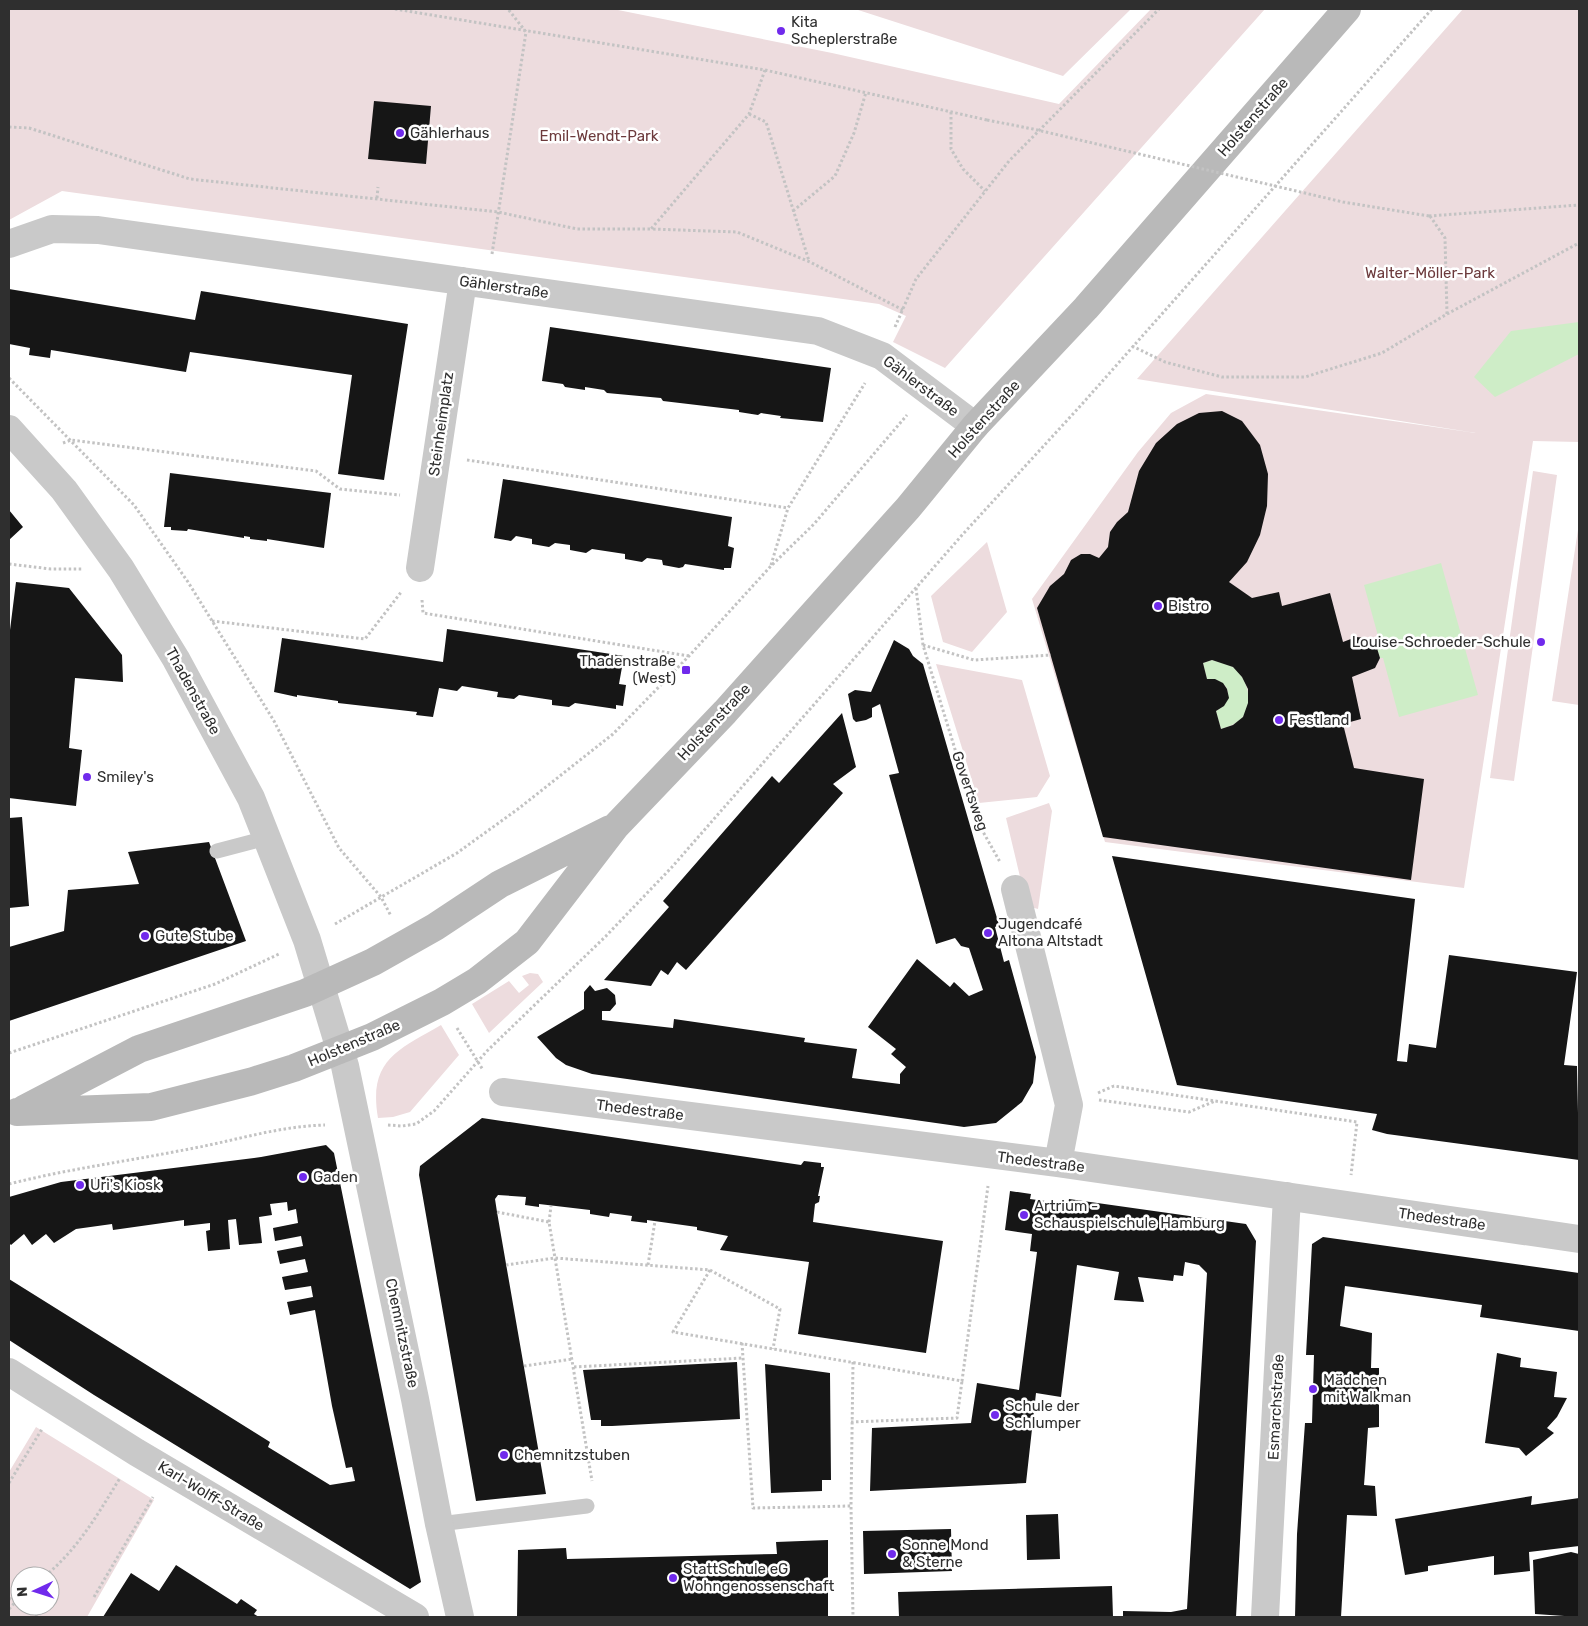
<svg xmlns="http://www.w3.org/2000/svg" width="1588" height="1626" font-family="Rubik,sans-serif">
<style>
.green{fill:#eddcde;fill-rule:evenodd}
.water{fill:#ceedc7}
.building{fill:#161616;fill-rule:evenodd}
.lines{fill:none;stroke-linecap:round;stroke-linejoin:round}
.path{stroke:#c3c3c3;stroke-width:3;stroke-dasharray:2.5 2.5;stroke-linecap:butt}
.service{stroke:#c9c9c9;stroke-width:15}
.minor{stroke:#c9c9c9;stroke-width:28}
.secondary{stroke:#b9b9b9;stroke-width:28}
.path-bridge{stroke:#c3c3c3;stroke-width:3;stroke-dasharray:2.5 2.5;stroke-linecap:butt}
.poi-dot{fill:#702aec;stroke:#fff;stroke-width:2}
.labels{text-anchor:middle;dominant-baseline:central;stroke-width:5;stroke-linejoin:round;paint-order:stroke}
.poi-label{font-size:15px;fill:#2f2f2f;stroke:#fff;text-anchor:start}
.street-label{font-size:15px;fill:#2f2f2f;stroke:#fff}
.park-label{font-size:15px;fill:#6c3a3c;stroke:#fff}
</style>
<rect width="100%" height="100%" fill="#fff"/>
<!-- green -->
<path class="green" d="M 9,9 L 613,9 L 832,53 L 1059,104 L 1151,9 L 1265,9 L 945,368 L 893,342 L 906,316 L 879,304 L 62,191 L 9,220 Z
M 855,9 L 1131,9 L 1063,76 Z
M 1463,9 L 1579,9 L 1579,442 L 1533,441 L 1464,888 L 1105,842 L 1032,599 L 1138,452 L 1171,413 L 1206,394 L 1476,433 L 1137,379 Z
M 1533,471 L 1557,475 L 1514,781 L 1490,778 Z
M 1579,523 L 1579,705 L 1552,701 Z
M 987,542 L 1007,612 L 972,652 L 943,642 L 931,596 Z
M 936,664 L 1022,680 L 1050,776 L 1037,797 L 979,803 Z
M 1049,803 L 1052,811 L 1038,909 L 1027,906 L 1006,818 Z
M 530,973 L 538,974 L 543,982 L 489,1033 L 472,1004 L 509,981 L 519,993 L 529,985 L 522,976 Z
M 441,1025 L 459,1055 L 410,1112 L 393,1117 L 378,1118 C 368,1060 398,1050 441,1025 Z
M 36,1427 L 154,1500 L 87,1617 L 9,1617 L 9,1472 ZM 20,1576 L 50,1576 L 50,1606 L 20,1606 Z"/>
<!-- water -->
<path class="water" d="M 1579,322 L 1579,354 L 1495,397 L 1474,377 L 1511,331 Z
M 1441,563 L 1478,695 L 1399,717 L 1383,658 L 1380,658 L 1376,645 L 1380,643 L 1364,585 Z
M 1212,660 C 1218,662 1228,663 1234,668 C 1248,679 1254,703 1242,718 C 1236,724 1228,727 1221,729 L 1216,711 C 1236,700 1230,678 1207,679 L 1203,663 Z"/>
<!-- building -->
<path class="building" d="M 374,101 L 431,106 L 426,164 L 368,159 Z
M 9,289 L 195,320 L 201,291 L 408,324 L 384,480 L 338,474 L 352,375 L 190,352 L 186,372 L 51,350 L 50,358 L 29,355 L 30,348 L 9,344 Z
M 550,327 L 831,368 L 823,422 L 780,418 L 781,416 L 761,413 L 758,415 L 739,412 L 739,410 L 663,401 L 661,398 L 607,393 L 604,390 L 585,387 L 585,390 L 565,387 L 563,384 L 542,381 Z
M 1222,411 L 1242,421 L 1260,445 L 1268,474 L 1267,506 L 1260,535 L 1247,562 L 1229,582 L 1252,598 L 1279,592 L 1282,606 L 1330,593 L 1343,642 L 1356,637 L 1367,638 L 1376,645 L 1380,658 L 1375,668 L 1352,677 L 1361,719 L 1343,724 L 1354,768 L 1424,779 L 1411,880 L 1103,837 L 1037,608 L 1050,586 L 1064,574 L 1071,560 L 1081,554 L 1090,554 L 1099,558 L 1108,547 L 1110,532 L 1117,522 L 1128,512 L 1139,471 L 1156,443 L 1177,424 L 1199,413 ZM 1212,660 L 1233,667 L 1242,677 L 1248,689 L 1248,703 L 1243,717 L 1233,725 L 1221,729 L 1216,711 L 1224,706 L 1229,698 L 1227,689 L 1223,683 L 1215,679 L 1207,679 L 1203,663 Z
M 170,473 L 331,493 L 324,548 L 267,539 L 267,541 L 250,539 L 250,537 L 244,536 L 244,538 L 188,529 L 187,531 L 171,530 L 171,527 L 164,527 Z
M 503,479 L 732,517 L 728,546 L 734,548 L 731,568 L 724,568 L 724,570 L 685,564 L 683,567 L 679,568 L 663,565 L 662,560 L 647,558 L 642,562 L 625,559 L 625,554 L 592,549 L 586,553 L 570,550 L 570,545 L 555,543 L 549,547 L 532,544 L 532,539 L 516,536 L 511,541 L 494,538 Z
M 9,510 L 23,527 L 9,540 Z
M 16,582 L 69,588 L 122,655 L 123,682 L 75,678 L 69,748 L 82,750 L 76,806 L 9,798 L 9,638 Z
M 447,629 L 624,656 L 619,684 L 626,685 L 623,706 L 616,705 L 616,709 L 575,703 L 569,707 L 552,705 L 552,700 L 519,695 L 514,699 L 497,697 L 498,692 L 462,686 L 457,691 L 439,688 L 433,717 L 416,715 L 417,712 L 338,703 L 338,701 L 297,695 L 297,697 L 274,692 L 282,638 L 443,662 Z
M 894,640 L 909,649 L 913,656 L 923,664 L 999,925 L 995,927 L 1004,962 L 1009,960 L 1036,1057 L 1033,1083 L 1022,1102 L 996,1123 L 964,1127 L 592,1074 L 566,1065 L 556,1058 L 537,1037 L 584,1009 L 584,992 L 590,985 L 595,991 L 607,988 L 615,995 L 616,1004 L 610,1011 L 602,1011 L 602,1020 L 673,1028 L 674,1019 L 805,1038 L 804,1042 L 857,1049 L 852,1078 L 900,1084 L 900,1074 L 906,1067 L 891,1054 L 896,1049 L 868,1027 L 917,959 L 950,987 L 954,982 L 969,996 L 983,990 L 969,948 L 961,946 L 955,938 L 936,944 L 889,775 L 899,773 L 880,704 L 872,708 L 872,717 L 866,720 L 856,722 L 853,719 L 848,694 L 855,690 L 871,692 Z
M 842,713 L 856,767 L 833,784 L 843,793 L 686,970 L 677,962 L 668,975 L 661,970 L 651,986 L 604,980 L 669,907 L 663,901 L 772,776 L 779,783 Z
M 22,817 L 29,906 L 9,908 L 9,818 Z
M 209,842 L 246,941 L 9,1021 L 9,947 L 64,931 L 68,890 L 139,884 L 128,852 Z
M 1112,856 L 1415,899 L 1397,1061 L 1407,1062 L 1409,1044 L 1436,1048 L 1449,955 L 1577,972 L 1564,1065 L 1577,1066 L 1579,1160 L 1387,1134 L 1372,1130 L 1377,1114 L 1177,1085 Z
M 482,1118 L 801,1165 L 804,1161 L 821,1163 L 821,1167 L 824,1167 L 818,1196 L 820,1196 L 819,1202 L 815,1204 L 813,1222 L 943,1241 L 926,1353 L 798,1334 L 809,1262 L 720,1250 L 728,1236 L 697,1230 L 697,1227 L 647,1220 L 647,1223 L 631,1221 L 632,1216 L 610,1213 L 609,1217 L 590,1214 L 590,1210 L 539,1204 L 539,1207 L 525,1205 L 526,1197 L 498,1195 L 495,1199 L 497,1212 L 546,1494 L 476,1501 L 419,1175 L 420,1166 Z
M 326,1145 L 334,1153 L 421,1582 L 410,1589 L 94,1395 L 9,1340 L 9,1279 L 270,1442 L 268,1447 L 330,1485 L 355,1481 L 352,1467 L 346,1468 L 332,1406 L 315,1310 L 290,1315 L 287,1302 L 313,1297 L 311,1286 L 285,1290 L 282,1277 L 308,1272 L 305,1259 L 280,1264 L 277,1251 L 303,1246 L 301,1236 L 275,1241 L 273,1228 L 298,1223 L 296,1209 L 288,1211 L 287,1202 L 270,1204 L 272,1215 L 259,1217 L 262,1243 L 239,1245 L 236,1219 L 228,1220 L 230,1249 L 208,1251 L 206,1231 L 210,1230 L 210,1223 L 184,1226 L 184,1220 L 113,1230 L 112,1224 L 76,1229 L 54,1243 L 46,1234 L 32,1245 L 24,1234 L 11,1245 L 9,1243 L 9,1197 L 61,1182 L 261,1157 Z
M 1010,1191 L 1031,1194 L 1030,1199 L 1068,1204 L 1069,1199 L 1246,1224 L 1256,1241 L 1236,1617 L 1123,1617 L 1123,1611 L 1171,1612 L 1187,1609 L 1207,1273 L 1199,1265 L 1185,1262 L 1183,1276 L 1174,1275 L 1173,1281 L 1138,1277 L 1144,1302 L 1114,1300 L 1119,1272 L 1077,1265 L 1061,1397 L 1036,1393 L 1026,1483 L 870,1491 L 872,1428 L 971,1423 L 977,1383 L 1019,1390 L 1037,1252 L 1030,1251 L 1032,1234 L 1005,1230 Z
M 1323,1237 L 1579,1273 L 1579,1331 L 1480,1317 L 1482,1305 L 1345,1286 L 1340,1326 L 1372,1333 L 1371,1368 L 1379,1368 L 1379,1427 L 1368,1428 L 1365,1472 L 1364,1485 L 1375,1486 L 1377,1516 L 1347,1515 L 1341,1617 L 1295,1617 L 1297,1534 L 1305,1423 L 1312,1423 L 1314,1355 L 1306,1355 L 1312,1244 Z
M 1497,1353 L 1521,1358 L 1520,1367 L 1557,1372 L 1554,1397 L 1567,1398 L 1557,1417 L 1547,1428 L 1554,1433 L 1526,1456 L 1519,1448 L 1485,1443 Z
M 737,1362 L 740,1419 L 612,1426 L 601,1426 L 601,1420 L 591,1420 L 583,1370 Z
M 765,1364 L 830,1373 L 831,1480 L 822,1480 L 822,1491 L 771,1493 Z
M 1532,1496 L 1531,1505 L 1579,1498 L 1579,1546 L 1529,1552 L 1530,1571 L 1494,1575 L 1494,1556 L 1428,1566 L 1428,1571 L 1405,1575 L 1395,1519 Z
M 1058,1514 L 1060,1559 L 1027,1560 L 1026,1515 Z
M 951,1529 L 952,1571 L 864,1574 L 863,1531 Z
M 828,1540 L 828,1617 L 517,1617 L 518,1550 L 566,1548 L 567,1559 L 777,1554 L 776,1542 Z
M 1571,1552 L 1579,1554 L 1579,1617 L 1535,1614 L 1533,1560 Z
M 176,1565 L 237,1604 L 241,1599 L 257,1610 L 254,1614 L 259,1617 L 103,1617 L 131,1573 L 159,1591 Z
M 1112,1586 L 1113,1617 L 899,1617 L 898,1592 Z"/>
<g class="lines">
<!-- path -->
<path class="path" d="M 395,9 L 765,70 L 987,120
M 765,70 L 749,114 L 651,229 L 737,232 L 810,262 L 903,310
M 951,112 L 951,149 L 963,169 L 985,191
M 749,114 L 766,122 L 809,261
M 9,127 L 29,128 L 190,179 L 498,212 L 577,229 L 651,229
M 377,198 L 378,187
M 793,211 L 835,176 L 854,133 L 866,92
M 1429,216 L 1579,205
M 1430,216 L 1445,238 L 1447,314
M 492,254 L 526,32 L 508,9
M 895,327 L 916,279 L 1009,161 L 1159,9
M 1132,346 L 1165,362 L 1222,377 L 1305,377 L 1382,353 L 1447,314 L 1579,243
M 9,378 L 134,505 L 188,582 L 274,721 L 339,848 L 381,897 L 391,916
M 63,443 L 71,440 L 316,471 L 340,489 L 400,495
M 467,460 L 788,508
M 9,564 L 51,569 L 83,569
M 771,565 L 788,508 L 865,383
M 916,588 L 923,645 L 977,821 L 1000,862
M 422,600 L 423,613 L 689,656
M 212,621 L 365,639 L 402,591
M 923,645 L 974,660 L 1051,655
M 335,924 L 457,853 L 518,809 L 613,734 L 689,656 L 770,567 L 814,524 L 907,415
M 457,1028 L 483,1070
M 9,1053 L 215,984 L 279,954
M 1098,1093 L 1114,1086 L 1357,1122 L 1351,1175
M 1099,1100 L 1189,1112 L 1215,1101
M 388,1125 L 402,1126 L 416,1124 L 434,1111 L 487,1051 L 606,936 L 672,867 L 963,534 L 1083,403 L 1432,9
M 9,1184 C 68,1169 129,1161 189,1149 C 234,1141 279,1126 325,1125
M 497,1212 L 549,1222 L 592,1481
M 549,1222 L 551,1206
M 506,1265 L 555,1258 L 710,1270 L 780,1309 L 773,1349
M 648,1265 L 655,1221
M 710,1270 L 673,1332 L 962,1381 L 988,1186
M 742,1343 L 753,1508 L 851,1506
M 853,1362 L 851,1506 L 853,1617
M 524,1366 L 573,1359
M 574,1367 L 743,1358
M 851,1422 L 957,1418 L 962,1381
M 9,1483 L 42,1429
M 45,1576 C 78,1549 98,1514 120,1478
M 94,1597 L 153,1497
M 9,1598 L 20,1604
M 23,1606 L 40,1617
M 9,1609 L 20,1597"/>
<!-- service -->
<path class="service" d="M 217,851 L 266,838
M 439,1524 L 587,1506"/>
<!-- minor -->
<path class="minor" d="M 9,244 L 52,229 L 98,230 L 818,331 L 882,356 L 975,426
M 9,429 L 64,490 L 121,569 L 176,659 L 251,798 L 307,940 L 345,1066 L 415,1399 L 439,1524 L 460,1617
M 420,568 L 463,281
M 1015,889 L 1069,1105 L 1058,1163
M 503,1092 L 1058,1163 L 1579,1239
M 9,1372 L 136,1452 L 415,1617
M 1265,1617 L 1287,1196"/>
<!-- secondary -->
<path class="secondary" d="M 24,1109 L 139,1049 L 305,993 L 373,962 L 435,927 L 500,884 L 610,829
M 17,1112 L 151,1107 L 253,1081 L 294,1068 L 372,1037 L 442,1002 L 477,981 L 527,942 L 616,826 L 725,712 L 908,508 L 975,426 L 1086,308 L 1347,9"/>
<!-- path-bridge -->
<path class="path-bridge" d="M 987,120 L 1033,129 L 1343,202 L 1429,216"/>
</g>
<!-- markers -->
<g class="poi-dot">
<circle cx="781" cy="31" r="5"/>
<circle cx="400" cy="133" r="5"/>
<circle cx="1158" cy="606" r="5"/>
<circle cx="1541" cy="642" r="5"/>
<rect x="681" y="665" width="10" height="10" rx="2.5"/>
<circle cx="1279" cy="720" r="5"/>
<circle cx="87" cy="777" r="5"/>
<circle cx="988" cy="933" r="5"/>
<circle cx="145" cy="936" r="5"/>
<circle cx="303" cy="1177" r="5"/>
<circle cx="80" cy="1185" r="5"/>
<circle cx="1024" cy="1215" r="5"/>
<circle cx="1313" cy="1389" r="5"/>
<circle cx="995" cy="1415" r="5"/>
<circle cx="504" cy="1455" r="5"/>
<circle cx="892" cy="1554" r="5"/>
<circle cx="673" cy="1578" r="5"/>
</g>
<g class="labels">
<!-- poi labels -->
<g class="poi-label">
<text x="791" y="22">Kita<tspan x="791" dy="17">Scheplerstraße</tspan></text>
<text x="410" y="133">Gählerhaus</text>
<text x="1168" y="606">Bistro</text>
<text x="1531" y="642" text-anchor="end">Louise-Schroeder-Schule</text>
<text x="676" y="661" text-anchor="end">Thadenstraße<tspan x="676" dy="17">(West)</tspan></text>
<text x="1289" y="720">Festland</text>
<text x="97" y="777">Smiley's</text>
<text x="998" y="924">Jugendcafé<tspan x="998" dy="17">Altona Altstadt</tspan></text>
<text x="155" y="936">Gute Stube</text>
<text x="313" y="1177">Gaden</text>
<text x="90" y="1185">Uri's Kiosk</text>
<text x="1034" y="1206">Artrium -<tspan x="1034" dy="17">Schauspielschule Hamburg</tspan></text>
<text x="1323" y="1380">Mädchen<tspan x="1323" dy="17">mit Walkman</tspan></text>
<text x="1005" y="1406">Schule der<tspan x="1005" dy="17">Schlumper</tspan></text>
<text x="514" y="1455">Chemnitzstuben</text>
<text x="902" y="1545">Sonne Mond<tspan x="902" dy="17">&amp; Sterne</tspan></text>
<text x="683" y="1569">StattSchule eG<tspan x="683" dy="17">Wohngenossenschaft</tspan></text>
</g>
<!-- street labels -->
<g class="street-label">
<text transform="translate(1253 117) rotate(-49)">Holstenstraße</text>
<text transform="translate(504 287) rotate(8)">Gählerstraße</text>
<text transform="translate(921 386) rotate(37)">Gählerstraße</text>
<text transform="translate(984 419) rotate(-48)">Holstenstraße</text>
<text transform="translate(441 424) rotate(-82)">Steinheimplatz</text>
<text transform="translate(193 691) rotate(61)">Thadenstraße</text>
<text transform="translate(714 722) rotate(-47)">Holstenstraße</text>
<text transform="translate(970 791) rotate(71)">Govertsweg</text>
<text transform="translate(354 1043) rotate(-23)">Holstenstraße</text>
<text transform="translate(640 1110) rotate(7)">Thedestraße</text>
<text transform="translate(1041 1162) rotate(7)">Thedestraße</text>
<text transform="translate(1442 1219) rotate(8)">Thedestraße</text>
<text transform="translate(402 1333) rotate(78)">Chemnitzstraße</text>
<text transform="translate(1276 1407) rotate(-87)">Esmarchstraße</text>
<text transform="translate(211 1496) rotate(31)">Karl-Wolff-Straße</text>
</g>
<!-- park labels -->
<g class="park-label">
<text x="599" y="136">Emil-Wendt-Park</text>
<text x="1430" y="273">Walter-Möller-Park</text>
</g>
</g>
<!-- border -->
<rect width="1588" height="1626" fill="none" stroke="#2f2f2f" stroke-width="20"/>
<!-- north arrow -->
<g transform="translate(35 1591) rotate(266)"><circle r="24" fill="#ffffff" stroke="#acacac"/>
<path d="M0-4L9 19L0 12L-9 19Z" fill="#702aec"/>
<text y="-8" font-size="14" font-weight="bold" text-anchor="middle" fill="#2f2f2f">N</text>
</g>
</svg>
